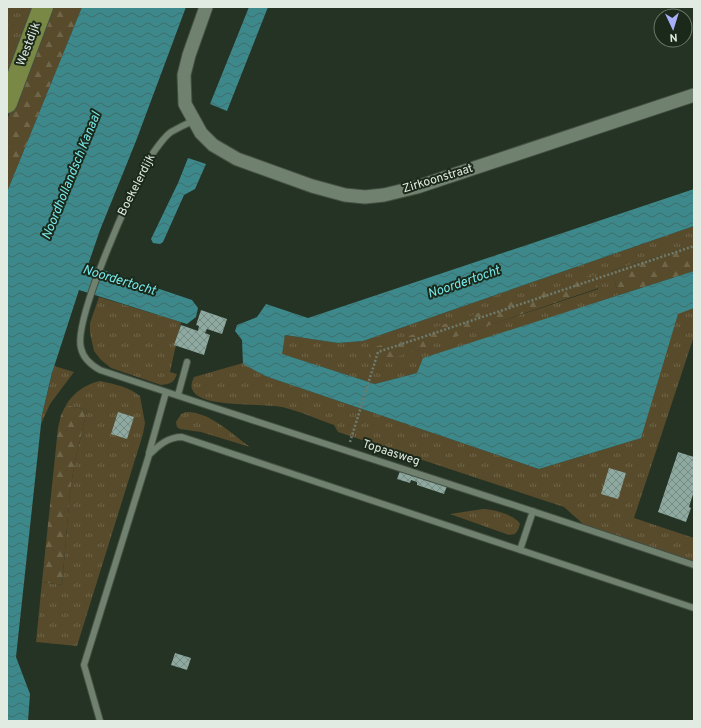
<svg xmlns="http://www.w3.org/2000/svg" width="701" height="728" font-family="Overpass,sans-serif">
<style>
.grass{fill:url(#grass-tufts);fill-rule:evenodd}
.forest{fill:url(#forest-firs)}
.water{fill:url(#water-waves)}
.building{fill:url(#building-cross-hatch)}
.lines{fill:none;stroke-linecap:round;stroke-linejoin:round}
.service-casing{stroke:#445144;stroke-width:8}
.minor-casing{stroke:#445144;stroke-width:15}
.primary-casing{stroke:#445144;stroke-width:22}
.path{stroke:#6f7b6e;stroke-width:2.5;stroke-dasharray:2 2;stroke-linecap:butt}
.service{stroke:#70816f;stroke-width:6}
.minor{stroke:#70816f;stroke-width:13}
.primary{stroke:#798845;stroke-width:20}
.labels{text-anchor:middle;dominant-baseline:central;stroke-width:4;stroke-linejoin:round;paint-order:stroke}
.street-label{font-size:12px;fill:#e2ebe1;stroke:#1b291a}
.water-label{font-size:13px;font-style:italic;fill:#77e8eb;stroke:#1b291a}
</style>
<defs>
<pattern id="grass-tufts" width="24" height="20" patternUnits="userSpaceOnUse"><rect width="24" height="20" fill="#574b2b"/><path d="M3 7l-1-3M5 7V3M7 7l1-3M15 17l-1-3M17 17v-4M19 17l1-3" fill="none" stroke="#6f6549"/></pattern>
<pattern id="forest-firs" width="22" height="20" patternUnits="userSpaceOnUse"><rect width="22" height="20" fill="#574b2b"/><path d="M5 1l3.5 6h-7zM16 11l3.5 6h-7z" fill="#6f6549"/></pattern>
<pattern id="water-waves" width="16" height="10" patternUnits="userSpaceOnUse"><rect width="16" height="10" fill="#3d888a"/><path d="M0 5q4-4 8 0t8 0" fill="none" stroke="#406e6e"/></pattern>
<pattern id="building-cross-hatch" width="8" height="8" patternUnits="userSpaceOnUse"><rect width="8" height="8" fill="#8ea99f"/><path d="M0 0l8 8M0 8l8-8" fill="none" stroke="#788b84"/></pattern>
</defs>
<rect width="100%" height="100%" fill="#253324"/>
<!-- grass -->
<path class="grass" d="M 7,7 L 34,7 L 7,81 Z
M 694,226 L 694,245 L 611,271 L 619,295 L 572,311 L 417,373 L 375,384 L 281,354 L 285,335 L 338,343 L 363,341 ZM 598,288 L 598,289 L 382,361 Z
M 99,297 L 181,322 L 170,372 L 177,374 C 174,383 170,384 161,385 L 111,368 L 101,360 L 94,351 L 90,333 L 90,323 Z
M 694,308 L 694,336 L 634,518 L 694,538 L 694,561 L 583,524 L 564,507 L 338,432 L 334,425 C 317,419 299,411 282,407 C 263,403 202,408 193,391 C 190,386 192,382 194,377 L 243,363 L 265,376 L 539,469 L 640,438 L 678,313 Z
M 54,366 L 74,372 L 50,404 L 41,424 L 42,415 Z
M 100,381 C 114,384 129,387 140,396 L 145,423 L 143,434 L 77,646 L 36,642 L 42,582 L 62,585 L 70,492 L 74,466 L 87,410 L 66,405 C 74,392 86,384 100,381 Z
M 186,412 C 209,411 232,434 250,447 L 201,432 L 180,429 L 177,427 L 176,422 L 181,414 Z
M 483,509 C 492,509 516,515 520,524 L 518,530 L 515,534 L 509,535 L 450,514 Z"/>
<!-- forest -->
<path class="forest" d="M 50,7 L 82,7 L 7,192 L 7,120 Z
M 694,245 L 694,271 L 619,295 L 611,271 Z
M 593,275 L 598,288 L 382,362 L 381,361 L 369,357 L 369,349 Z
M 66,405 L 87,410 L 74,466 L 70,492 L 62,585 L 42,582 L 58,428 L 61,415 Z"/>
<!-- water -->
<path class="water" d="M 82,7 L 186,7 L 136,141 L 100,230 L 88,265 L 192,300 L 198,308 L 196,317 L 187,324 L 79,290 L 52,373 L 42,415 L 16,657 L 30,694 L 28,721 L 7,721 L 7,192 Z
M 249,7 L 268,7 L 227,111 L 210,104 Z
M 188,158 L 206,164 L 195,189 L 184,195 L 163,242 L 160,244 L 153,243 L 151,239 L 178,183 Z
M 694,189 L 694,226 L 363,341 L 338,343 L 285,335 L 282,354 L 375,384 L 417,373 L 423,358 L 694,271 L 694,308 L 678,314 L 641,438 L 539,469 L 265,376 L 243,364 L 242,340 L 235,331 L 237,325 L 257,317 L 266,304 L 308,318 Z"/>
<!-- building -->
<path class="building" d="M 201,310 L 227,319 L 222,334 L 207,329 L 205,333 L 210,335 L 204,355 L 174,345 L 181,325 L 198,331 L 199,326 L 196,325 Z
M 118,412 L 134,417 L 127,439 L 111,434 Z
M 678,452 L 694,457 L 694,491 L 689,507 L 691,508 L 686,522 L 658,512 Z
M 609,468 L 626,473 L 618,499 L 601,494 Z
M 400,471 L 447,486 L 444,494 L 417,485 L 417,482 L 411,480 L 410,483 L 397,479 Z
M 175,653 L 191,658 L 187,670 L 171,665 Z"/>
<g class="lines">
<defs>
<path id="service" d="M 193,121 C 186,124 178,128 171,132 C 165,136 154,151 150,158 C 133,186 73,320 81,348 C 83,358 91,365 100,370 C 298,436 497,498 694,565
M 178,395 L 187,362
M 149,453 L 166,392
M 520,550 L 533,511
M 100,721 L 84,665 L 149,455 C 159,445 168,437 182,437 L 694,608"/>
<path id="minor" d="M 206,7 L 189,55 L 184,75 L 185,104 L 201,133 L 213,145 L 237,159 L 312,186 L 345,195 L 365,197 L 384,195 L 417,187 L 694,95"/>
<path id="primary" d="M 7,103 L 43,7"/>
</defs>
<!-- service casing -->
<use href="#service" class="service-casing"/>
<!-- minor casing -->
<use href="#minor" class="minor-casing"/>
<!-- primary casing -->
<use href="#primary" class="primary-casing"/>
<!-- path -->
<path class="path" d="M 350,442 L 378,352 L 694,246"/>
<!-- service -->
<use href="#service" class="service"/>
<!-- minor -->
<use href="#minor" class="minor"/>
<!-- primary -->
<use href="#primary" class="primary"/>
</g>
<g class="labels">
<!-- street labels -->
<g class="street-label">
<text transform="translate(29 44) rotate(-69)">Westdijk</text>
<text transform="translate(438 179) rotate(-17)">Zirkoonstraat</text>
<text transform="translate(137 185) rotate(-63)">Boekelerdijk</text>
<text transform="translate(391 453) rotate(18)">Topaasweg</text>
</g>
<!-- water labels -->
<g class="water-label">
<text transform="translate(72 176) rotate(-68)">Noordhollandsch Kanaal</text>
<text transform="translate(119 281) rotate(17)">Noordertocht</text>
<text transform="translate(464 283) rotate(-19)">Noordertocht</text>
</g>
</g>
<!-- border -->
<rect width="701" height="728" fill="none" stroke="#e2ebe1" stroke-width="16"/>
<!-- north arrow -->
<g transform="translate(673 28) rotate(176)"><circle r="19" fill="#1b291a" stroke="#6b776a"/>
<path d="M0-3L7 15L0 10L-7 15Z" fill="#a8b0fc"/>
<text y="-6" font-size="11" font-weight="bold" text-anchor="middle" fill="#e2ebe1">N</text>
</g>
</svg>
